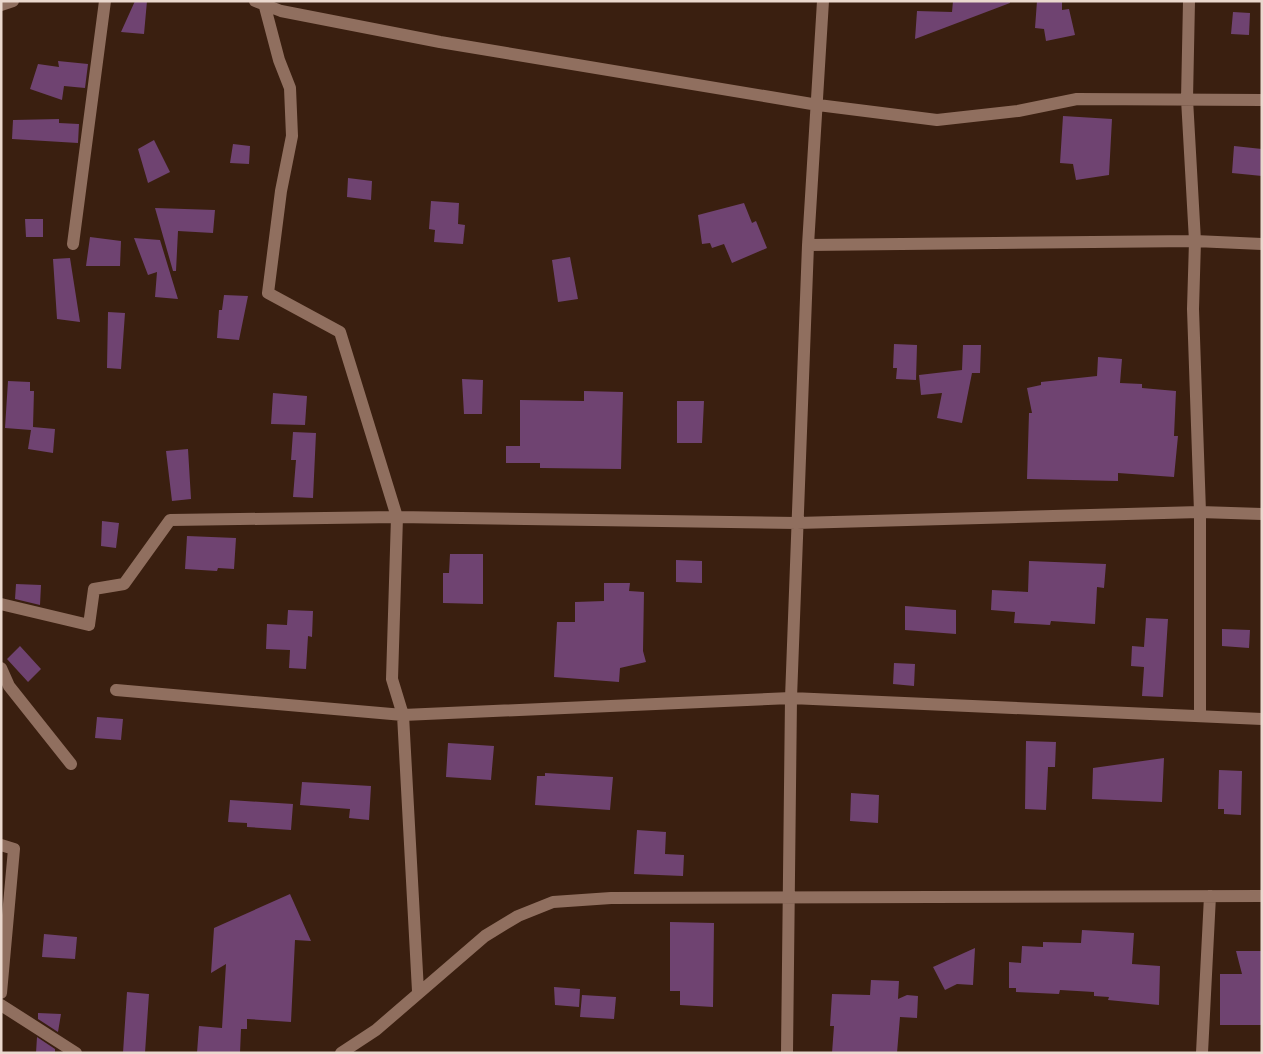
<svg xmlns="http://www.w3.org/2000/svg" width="1263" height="1054" font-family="'DejaVu Sans',sans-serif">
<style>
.building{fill:#6f4371}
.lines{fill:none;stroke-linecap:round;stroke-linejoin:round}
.minor{stroke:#906f5f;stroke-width:12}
</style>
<rect width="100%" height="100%" fill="#3a1f10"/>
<!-- building -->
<path class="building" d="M 135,1 L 147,1 L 144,34 L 121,32 Z
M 953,1 L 1010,1 L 1010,3 L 915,39 L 917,11 L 952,12 Z
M 1037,1 L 1062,1 L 1062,10 L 1069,9 L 1075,35 L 1046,41 L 1044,29 L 1035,28 Z
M 1233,12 L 1250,13 L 1249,35 L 1231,34 Z
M 58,61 L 88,64 L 85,88 L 64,86 L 62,100 L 30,89 L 38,64 L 59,67 Z
M 1063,116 L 1112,119 L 1109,175 L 1076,180 L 1073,164 L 1060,163 Z
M 59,119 L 59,123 L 79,124 L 78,143 L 12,139 L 13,120 Z
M 154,140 L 170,172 L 148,183 L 138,149 Z
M 233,144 L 250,146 L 249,164 L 230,163 Z
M 1234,146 L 1262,149 L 1262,176 L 1232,173 Z
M 348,178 L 372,181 L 371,200 L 347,197 Z
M 431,201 L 459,203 L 458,224 L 465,225 L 463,244 L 434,242 L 435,230 L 429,229 Z
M 744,203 L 752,223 L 756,221 L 767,248 L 732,263 L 724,244 L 712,248 L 710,243 L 702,244 L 698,215 Z
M 155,208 L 215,210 L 213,233 L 178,231 L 176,271 L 173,271 Z
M 25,219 L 43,219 L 43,237 L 26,237 Z
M 90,237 L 121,241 L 120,266 L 86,266 Z
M 134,238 L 160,240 L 178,299 L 155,297 L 157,272 L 148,275 Z
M 570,257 L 578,299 L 558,302 L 552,260 Z
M 70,258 L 80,322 L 57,319 L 53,259 Z
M 224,295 L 248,296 L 239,340 L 217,338 L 219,310 L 222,310 Z
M 108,312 L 125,313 L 121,369 L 107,368 Z
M 894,344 L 917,345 L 916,380 L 896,379 L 897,368 L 893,368 Z
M 963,345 L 981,345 L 980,373 L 972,373 L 962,423 L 937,418 L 942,393 L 921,395 L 919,375 L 962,370 Z
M 1098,357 L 1122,359 L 1120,383 L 1142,384 L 1142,388 L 1176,391 L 1174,436 L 1178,436 L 1174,477 L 1118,473 L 1118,481 L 1027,479 L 1029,413 L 1032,413 L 1027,388 L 1041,385 L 1041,382 L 1097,376 Z
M 462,379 L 483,380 L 482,414 L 464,414 Z
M 8,381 L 30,382 L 30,391 L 34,391 L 33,427 L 55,429 L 53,453 L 28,449 L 31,430 L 5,428 Z
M 584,391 L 623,392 L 621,469 L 540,468 L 540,463 L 506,463 L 506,446 L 520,446 L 520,400 L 584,401 Z
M 273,393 L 307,396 L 305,425 L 271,424 Z
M 677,401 L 704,401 L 702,443 L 677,443 Z
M 293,432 L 316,433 L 313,498 L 293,497 L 296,460 L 291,460 Z
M 188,449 L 191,499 L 172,501 L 166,451 Z
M 102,521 L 119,523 L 116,548 L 101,546 Z
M 187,536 L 236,538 L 234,569 L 218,568 L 217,571 L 185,569 Z
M 450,554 L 483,554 L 483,604 L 443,603 L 443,573 L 449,573 Z
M 676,560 L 702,561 L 702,583 L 676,582 Z
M 1029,561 L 1106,564 L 1104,588 L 1097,587 L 1095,624 L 1051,621 L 1050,625 L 1014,623 L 1015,612 L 991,610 L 992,590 L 1028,592 Z
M 604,583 L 630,583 L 629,591 L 644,592 L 643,651 L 646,662 L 620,668 L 619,682 L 554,677 L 557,622 L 575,622 L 575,602 L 604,601 Z
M 16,584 L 41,585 L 40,605 L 15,599 Z
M 905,606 L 956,610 L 956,634 L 905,630 Z
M 288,610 L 313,611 L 312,637 L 308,636 L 306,669 L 289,668 L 290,650 L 266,649 L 267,624 L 287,625 Z
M 1146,618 L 1168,619 L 1163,697 L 1142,696 L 1144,667 L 1131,666 L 1132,646 L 1144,647 Z
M 1222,629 L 1250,630 L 1249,648 L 1222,646 Z
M 20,646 L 41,669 L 28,682 L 7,659 Z
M 894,663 L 915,664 L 914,686 L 893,684 Z
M 97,717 L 123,719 L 121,740 L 95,738 Z
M 1026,741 L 1056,742 L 1055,767 L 1048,767 L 1046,810 L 1025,809 Z
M 448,743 L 494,746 L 491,780 L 446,777 Z
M 1164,758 L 1162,802 L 1092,799 L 1093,768 Z
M 1219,770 L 1242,771 L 1241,815 L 1224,814 L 1224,809 L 1218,809 Z
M 545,773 L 613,777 L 610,810 L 535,805 L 537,776 L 545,776 Z
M 302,782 L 371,786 L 369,820 L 349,818 L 350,809 L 300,805 Z
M 851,793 L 879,795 L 878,823 L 850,821 Z
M 230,800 L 293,804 L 291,830 L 247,827 L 247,823 L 228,822 Z
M 637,830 L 666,832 L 665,854 L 684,855 L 683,876 L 634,874 Z
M 290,894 L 311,941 L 295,940 L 291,1022 L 247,1019 L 247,1029 L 241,1029 L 240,1053 L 197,1053 L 199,1026 L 222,1028 L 226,964 L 211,973 L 214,928 Z
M 670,922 L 714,923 L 713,1007 L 680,1005 L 680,991 L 670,991 Z
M 1082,930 L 1134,933 L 1132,964 L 1160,966 L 1159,1005 L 1108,1000 L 1109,997 L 1094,996 L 1094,992 L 1060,990 L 1059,994 L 1016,992 L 1016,988 L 1009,988 L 1009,962 L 1021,963 L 1022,946 L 1043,947 L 1043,942 L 1081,943 Z
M 44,934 L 77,937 L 75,959 L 42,957 Z
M 975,948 L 973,985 L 957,984 L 945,990 L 933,967 Z
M 1236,951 L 1261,951 L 1261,1025 L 1220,1025 L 1220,974 L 1242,974 Z
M 871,980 L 899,981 L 898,999 L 907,995 L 918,996 L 917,1018 L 900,1017 L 897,1053 L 832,1053 L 834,1026 L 830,1026 L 832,994 L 870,995 Z
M 554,987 L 580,989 L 579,1007 L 555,1005 Z
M 127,992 L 149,994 L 145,1053 L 123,1053 Z
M 582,995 L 616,997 L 614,1019 L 580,1017 Z
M 38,1013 L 61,1014 L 58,1032 L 38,1019 Z
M 37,1037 L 55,1049 L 55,1053 L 36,1053 Z"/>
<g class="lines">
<!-- minor -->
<path class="minor" d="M 255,1 L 281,11 L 440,42 L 818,105 L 937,120 L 1018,111 L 1077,99 L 1262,100
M 1189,1 L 1187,99 L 1195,241 L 1193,309 L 1200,512 L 1200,715
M 1,5 L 13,1
M 265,7 L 279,60 L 290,88 L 292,136 L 281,191 L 268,293 L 340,332 L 397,517 L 392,679 L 403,715 L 418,991
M 73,244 L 105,1
M 808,245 L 1195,241 L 1262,244
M 1,604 L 89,625 L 94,589 L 124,584 L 170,520 L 397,517 L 797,523 L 1200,512 L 1262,514
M 1,668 L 9,686 L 71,764
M 116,690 L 403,715 L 791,698 L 1262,719
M 1,845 L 14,849 L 1,993
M 1,1005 L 76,1053
M 341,1053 L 376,1030 L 485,936 L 518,916 L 553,902 L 611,898 L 1262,896
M 787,1053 L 791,698 L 808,245 L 823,1
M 1202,1053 L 1210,896"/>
</g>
<!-- border -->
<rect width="1263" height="1054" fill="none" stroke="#ead8ce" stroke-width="5"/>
</svg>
